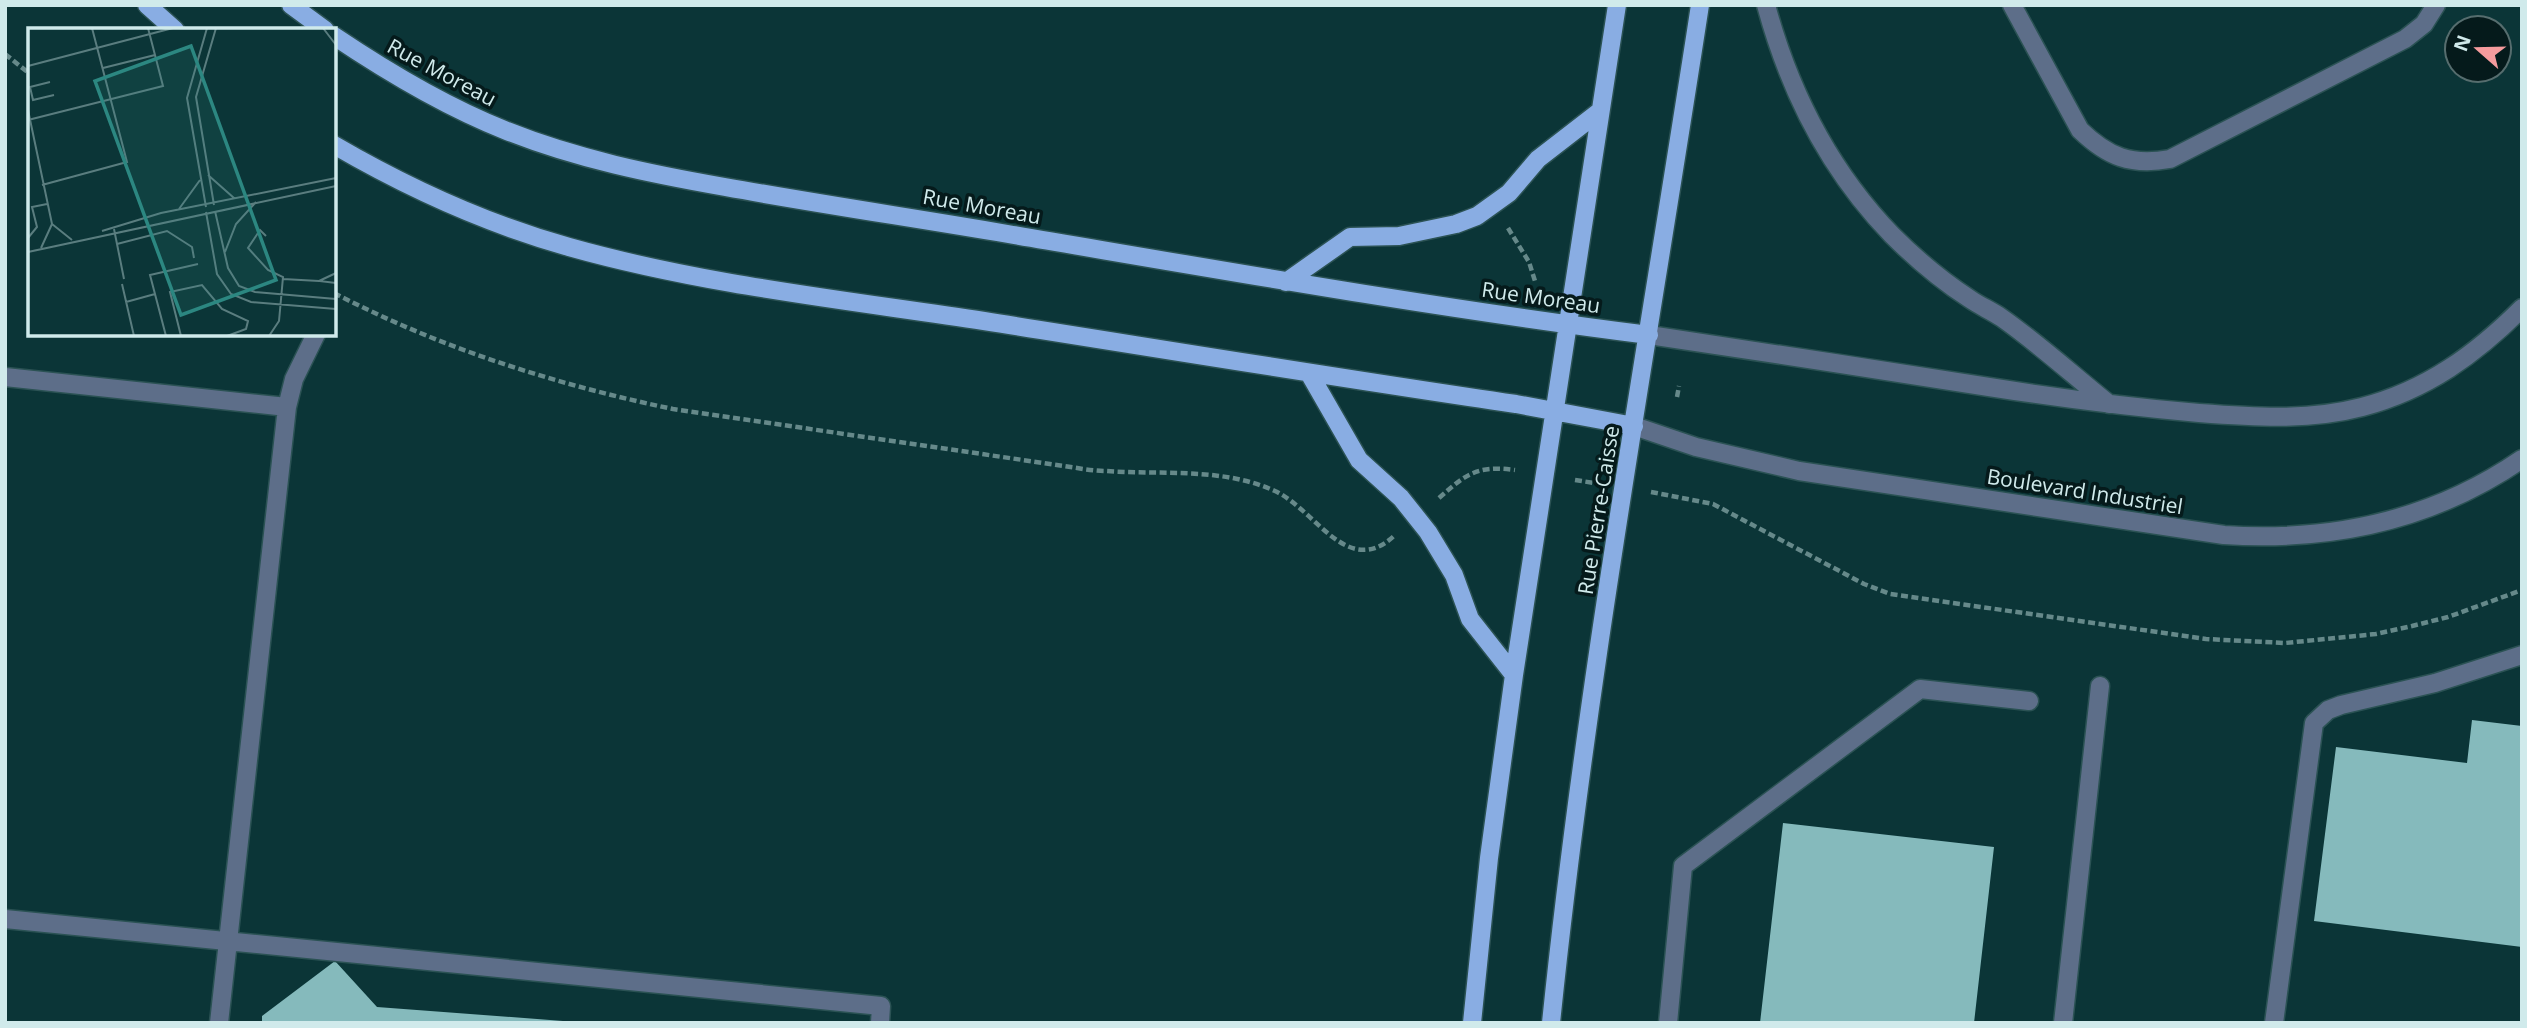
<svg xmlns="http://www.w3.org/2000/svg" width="2527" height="1028" font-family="'Open Sans',sans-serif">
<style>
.building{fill:#85babc}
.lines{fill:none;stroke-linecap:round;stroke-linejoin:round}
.minor-casing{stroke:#2b5254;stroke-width:21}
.major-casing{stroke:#2b5254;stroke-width:21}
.path{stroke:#66898a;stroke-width:4.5;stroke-dasharray:7 3.5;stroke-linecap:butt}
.minor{stroke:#5d6e89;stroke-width:18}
.major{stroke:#89ade3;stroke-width:18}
.labels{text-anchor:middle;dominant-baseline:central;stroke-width:7;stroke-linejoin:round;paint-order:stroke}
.street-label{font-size:21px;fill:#d0eaeb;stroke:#051a1b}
.inset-road{fill:none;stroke:#5a7d7f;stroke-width:2}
.view{fill:#2c8781;fill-opacity:0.15;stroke:#2c8781;stroke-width:3.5}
.inset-edge{fill:none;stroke:#d0eaeb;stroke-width:3.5}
</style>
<rect width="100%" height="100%" fill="#0b3537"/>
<!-- building -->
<path class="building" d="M 2472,720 L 2522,726 L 2522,947 L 2314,921 L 2336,747 L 2467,763 Z
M 1783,823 L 1994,847 L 1974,1023 L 1760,1023 Z
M 335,961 L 377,1007 L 563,1021 L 563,1023 L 262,1023 L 262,1016 Z"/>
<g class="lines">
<defs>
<path id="minor" d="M 1766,5 C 1789,90 1830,171 1892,235 C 1915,258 1942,281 1970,299 C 1980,306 1992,311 2002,318 C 2039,344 2074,376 2109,404
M 2012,5 L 2080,130 C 2108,157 2131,166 2170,159 L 2405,39 L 2424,24 L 2436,5
M 1649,335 C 1762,352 1876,369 1989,387 C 2059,398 2129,407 2199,413 C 2253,417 2309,421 2362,407 C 2427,390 2476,354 2522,308
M 5,377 L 287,407 L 219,1023
M 287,407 L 294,379 L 316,334
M 1634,426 L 1696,447 L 1799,471 L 2224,535 C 2332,542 2432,521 2522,459
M 5,919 L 881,1006 L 880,1023
M 1668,1023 L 1683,866 L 1920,689 L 2029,701
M 2063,1023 L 2100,686
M 2274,1023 L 2314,723 L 2328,710 L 2341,705 L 2435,683 L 2522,655"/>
<path id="major" d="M 147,5 L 175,30
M 291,5 L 325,30
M 334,36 C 389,73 446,107 507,131 C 577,159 651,174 725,187 C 819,204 914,218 1008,234 C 1221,270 1434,308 1649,335
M 334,145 C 408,188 487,224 569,247 C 704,285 846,300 984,321 C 1162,349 1338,378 1516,404 L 1634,426
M 1286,282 L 1350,237 L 1399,236 L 1456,224 L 1477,216 L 1509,193 L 1538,159 L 1600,111
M 1309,373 L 1359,460 L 1401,498 L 1428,532 L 1454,575 L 1470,619 L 1514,675
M 1472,1023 L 1489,858 L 1514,675 L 1617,5
M 1551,1023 C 1586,682 1648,344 1700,5"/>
</defs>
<!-- minor casing -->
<use href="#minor" class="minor-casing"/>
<!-- major casing -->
<use href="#major" class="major-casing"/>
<!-- path -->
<path class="path" d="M 5,54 L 30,74
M 1508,228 L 1529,262 L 1535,281
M 334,293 C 440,348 557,385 673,409 L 1064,466 C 1078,468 1092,471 1106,471 C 1162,475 1222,467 1275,491 C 1316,510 1347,579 1394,536
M 1677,397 L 1679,386
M 1575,480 L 1594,483
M 1651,492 L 1713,504 L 1864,584 L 1890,594 L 2206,639 L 2285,643 L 2376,634 L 2412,626 L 2448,617 L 2522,590
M 1439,498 C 1466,474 1477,465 1515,470"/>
<!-- minor -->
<use href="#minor" class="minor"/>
<!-- major -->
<use href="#major" class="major"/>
</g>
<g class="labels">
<!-- street labels -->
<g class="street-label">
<text transform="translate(442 72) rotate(28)">Rue Moreau</text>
<text transform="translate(982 206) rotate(10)">Rue Moreau</text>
<text transform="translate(1541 297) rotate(8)">Rue Moreau</text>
<text transform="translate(2085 491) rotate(9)">Boulevard Industriel</text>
<text transform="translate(1598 510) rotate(-81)">Rue Pierre-Caisse</text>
</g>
</g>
<!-- overview -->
<g transform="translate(28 28)">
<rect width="308" height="308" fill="#0b3537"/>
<path class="inset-road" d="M 295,0 L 308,17M 0,38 L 145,0M 75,40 L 127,27M 22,54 L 2,59 L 5,72 L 26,67M 0,82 L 24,196 L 44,212M 0,92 L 135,58 L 120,0M 180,147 L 206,170M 14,157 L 99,134 L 64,0M 186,177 L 168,69 L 188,0M 178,179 L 159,70 L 179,0M 151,181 L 172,152M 187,183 L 200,240 L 211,258 L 227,264 L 308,271M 178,184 L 189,246 L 203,266 L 223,274 L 308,281M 86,201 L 89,216 L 139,203 L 164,219 L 166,230M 74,203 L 133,185 L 308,150M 238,208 L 232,202 L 220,220 L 240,242 L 255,249 L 251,293 L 241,308M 0,210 L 9,199 L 4,179 L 19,176M 89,216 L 96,251M 13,220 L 24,196M 0,224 L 308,158M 197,224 L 208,196 L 228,174M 308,245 L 291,253 L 308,255M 255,251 L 291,253M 94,256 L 106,308M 98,274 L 127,266M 138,308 L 122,247 L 170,236M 153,308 L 142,264 L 174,257 L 194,281 L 220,293 L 218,301 L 199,308"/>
<path class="view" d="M 163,18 L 248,252 L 153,287 L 67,53 Z"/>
<rect width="308" height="308" class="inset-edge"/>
</g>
<!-- border -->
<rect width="2527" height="1028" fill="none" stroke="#d0eaeb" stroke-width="14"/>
<!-- north arrow -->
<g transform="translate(2478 49) rotate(290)"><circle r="33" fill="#051a1b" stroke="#566d6e" stroke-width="2"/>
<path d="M0-5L12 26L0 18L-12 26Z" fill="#f59b9d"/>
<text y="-10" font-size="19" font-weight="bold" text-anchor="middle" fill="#d0eaeb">N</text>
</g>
</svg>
